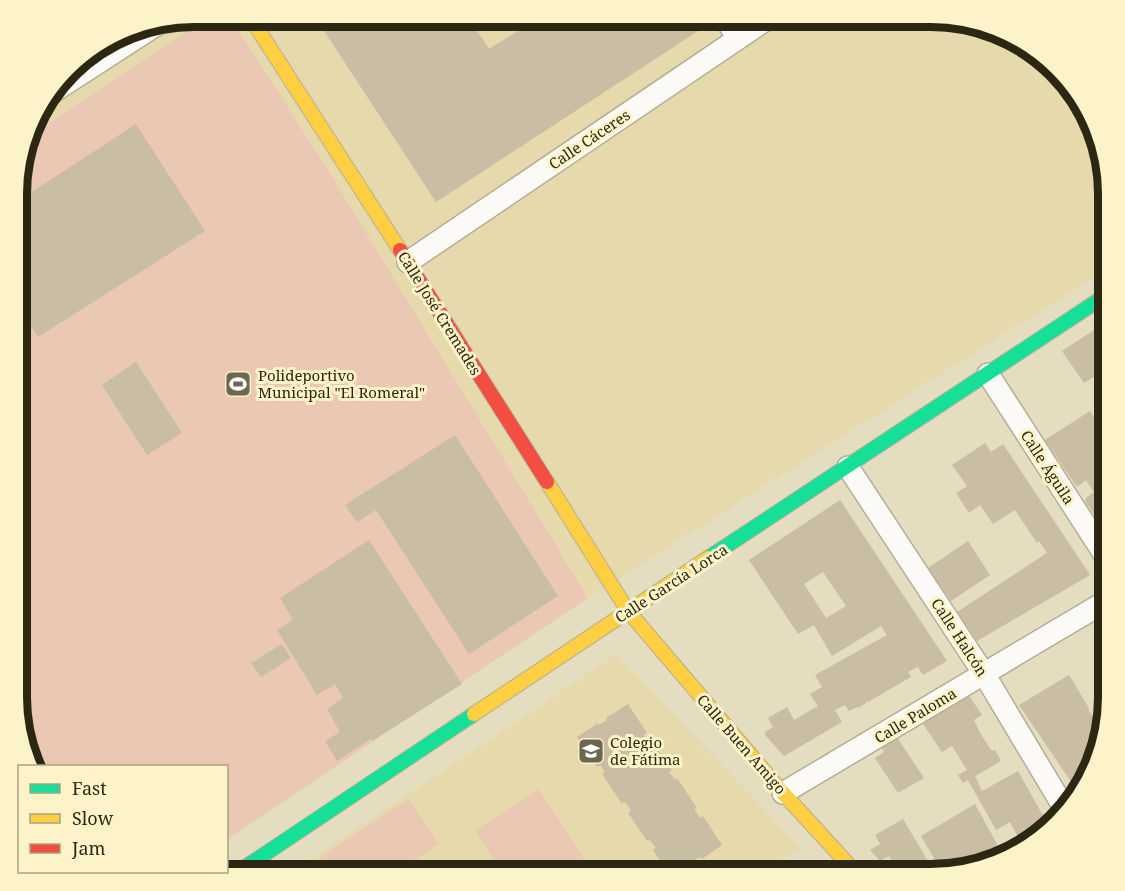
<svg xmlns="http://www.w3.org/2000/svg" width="1125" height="891" font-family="'Noto Serif',serif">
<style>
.built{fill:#e6daac}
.green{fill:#ebc8b3}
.building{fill:#c9bda3;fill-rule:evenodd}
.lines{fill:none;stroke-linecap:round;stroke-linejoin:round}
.street-casing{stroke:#b4ae97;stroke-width:24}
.fast-casing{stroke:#b4ae97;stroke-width:16}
.slow-casing{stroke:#b4ae97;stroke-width:16}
.jam-casing{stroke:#b4ae97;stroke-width:16}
.street{stroke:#fbfaf6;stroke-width:21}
.fast{stroke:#16e098;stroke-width:14}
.slow{stroke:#ffcf43;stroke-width:14}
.jam{stroke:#f24e42;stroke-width:14}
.labels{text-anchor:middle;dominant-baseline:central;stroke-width:6;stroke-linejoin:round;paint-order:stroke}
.street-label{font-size:15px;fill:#2c2713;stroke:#fdf3c9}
.poi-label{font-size:15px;fill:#2c2713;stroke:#fdf3c9;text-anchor:start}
.rim{fill:none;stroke:#2c2713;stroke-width:8}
</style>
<rect width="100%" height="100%" fill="#e4ddc0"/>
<!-- built -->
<path class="built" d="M 194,17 L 210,17 L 30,135 L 40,106 L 77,60 L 137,26 Z
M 230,17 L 942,17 L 998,30 L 1048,61 L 1090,116 L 1108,194 L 1108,268 L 588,598 L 328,170 Z
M 617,654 L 801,848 L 755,874 L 289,874 Z"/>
<!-- green -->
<path class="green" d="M 210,17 L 230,17 L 328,170 L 588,598 L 227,839 L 226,766 L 32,766 L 17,709 L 18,171 L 30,135 Z
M 539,789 L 594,874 L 503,874 L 475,831 Z
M 409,799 L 439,844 L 392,874 L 330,874 L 319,858 Z"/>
<!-- building -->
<path class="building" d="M 315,17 L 468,17 L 489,49 L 540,17 L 708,17 L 712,22 L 436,202 Z
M 136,124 L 205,231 L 38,337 L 18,306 L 18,201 Z
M 1108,321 L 1108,398 L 1094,377 L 1084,383 L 1062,351 Z
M 136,362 L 182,433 L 147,455 L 102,385 Z
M 1090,411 L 1105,434 L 1108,432 L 1108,535 L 1085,501 L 1087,497 L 1094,492 L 1086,480 L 1077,487 L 1045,440 Z
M 455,435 L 558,596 L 469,654 L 376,510 L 357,522 L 345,505 Z
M 985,443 L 991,452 L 1003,444 L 1090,575 L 977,641 L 957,612 L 1047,553 L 1039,541 L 1037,543 L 1015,510 L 993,524 L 980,505 L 969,513 L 956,493 L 967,486 L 952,465 Z
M 840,500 L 947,661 L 923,675 L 918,667 L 908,672 L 911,677 L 868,702 L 866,701 L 866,703 L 858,708 L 857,707 L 849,711 L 845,705 L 835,710 L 842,722 L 784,756 L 765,735 L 765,732 L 773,727 L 768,718 L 787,707 L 794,720 L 818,706 L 810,694 L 822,687 L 815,675 L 887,635 L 881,626 L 832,656 L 814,625 L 798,634 L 749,560 ZM 823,572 L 846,606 L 826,618 L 804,584 Z
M 369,540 L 462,684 L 372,741 L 371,739 L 337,761 L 325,741 L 340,732 L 327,709 L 343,698 L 335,684 L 317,695 L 277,630 L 293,620 L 280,598 Z
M 968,541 L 990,575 L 951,601 L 928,568 Z
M 282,644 L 291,658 L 261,677 L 251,663 Z
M 1069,675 L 1089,708 L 1088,709 L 1103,732 L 1095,765 L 1078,792 L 1019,705 Z
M 966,691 L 982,715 L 974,720 L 980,733 L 992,751 L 995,750 L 1001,761 L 975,776 L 982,791 L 1018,771 L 1046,821 L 1018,837 L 1010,822 L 996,830 L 968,780 L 963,783 L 958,775 L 967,770 L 952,746 L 942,752 L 919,718 Z
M 628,704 L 647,733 L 644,735 L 649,743 L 652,741 L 672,770 L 669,772 L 675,780 L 677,778 L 697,808 L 694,809 L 700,818 L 703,816 L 722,845 L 702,859 L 700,857 L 692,862 L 694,864 L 679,874 L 669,874 L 653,850 L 656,848 L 650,840 L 647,841 L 628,813 L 631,810 L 625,802 L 622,804 L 602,774 L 605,772 L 600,765 L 597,767 L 577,737 L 598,723 L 599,725 L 607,720 L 606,718 Z
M 894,733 L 924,778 L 898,793 L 875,758 L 884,752 L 879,742 Z
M 975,804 L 997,844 L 996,850 L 985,856 L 981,855 L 960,869 L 942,872 L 921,836 Z
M 903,819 L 922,851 L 935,874 L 891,874 L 888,871 L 895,867 L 889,856 L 880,861 L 870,850 L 880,844 L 875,835 Z"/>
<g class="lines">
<defs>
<path id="street" d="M 724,17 L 738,38
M 50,94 L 161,22
M 408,262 L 770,17
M 988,374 L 1108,560
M 848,467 L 984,674 L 1066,811
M 783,793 L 1108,600"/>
<path id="fast" d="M 708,558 L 1108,294
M 235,874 L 474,714"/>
<path id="slow" d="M 250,17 L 400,250
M 547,482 L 628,611 L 783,793 L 857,874
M 474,714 L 708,558"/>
<path id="jam" d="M 400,250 L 547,482"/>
</defs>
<!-- street casing -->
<use href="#street" class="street-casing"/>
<!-- fast casing -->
<use href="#fast" class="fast-casing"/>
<!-- slow casing -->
<use href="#slow" class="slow-casing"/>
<!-- jam casing -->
<use href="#jam" class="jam-casing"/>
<!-- street -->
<use href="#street" class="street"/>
<!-- fast -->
<use href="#fast" class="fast"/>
<!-- slow -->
<use href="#slow" class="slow"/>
<!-- jam -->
<use href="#jam" class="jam"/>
</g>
<!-- icons -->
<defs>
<symbol id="stadium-square" viewBox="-11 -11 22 22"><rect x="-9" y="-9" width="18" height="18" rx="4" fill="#6c6750" stroke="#fdf3c9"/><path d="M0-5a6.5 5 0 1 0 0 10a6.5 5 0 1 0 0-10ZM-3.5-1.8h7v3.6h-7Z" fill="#fff"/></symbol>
<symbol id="school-square" viewBox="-11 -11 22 22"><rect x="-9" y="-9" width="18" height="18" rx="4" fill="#6c6750" stroke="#fdf3c9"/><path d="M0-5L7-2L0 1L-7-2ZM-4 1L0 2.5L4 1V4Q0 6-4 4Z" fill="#fff"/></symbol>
</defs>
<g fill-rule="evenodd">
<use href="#stadium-square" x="223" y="369" width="30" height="30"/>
<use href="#school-square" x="576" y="736" width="30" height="30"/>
</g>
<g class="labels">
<!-- street labels -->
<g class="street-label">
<text transform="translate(589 139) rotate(-34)">Calle Cáceres</text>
<text transform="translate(440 313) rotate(58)">Calle José Cremades</text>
<text transform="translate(1048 467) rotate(57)">Calle Águila</text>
<text transform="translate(671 583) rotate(-33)">Calle García Lorca</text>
<text transform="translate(960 637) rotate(57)">Calle Halcón</text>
<text transform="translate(915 715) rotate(-31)">Calle Paloma</text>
<text transform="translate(742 744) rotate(49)">Calle Buen Amigo</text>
</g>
<!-- poi labels -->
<g class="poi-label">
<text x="258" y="375">Polideportivo<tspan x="258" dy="17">Municipal "El Romeral"</tspan></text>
<text x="610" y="742">Colegio<tspan x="610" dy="17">de Fátima</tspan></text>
</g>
</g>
<!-- crop -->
<path d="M0 0H1125V891H0ZM194 27H931A167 167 0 0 1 1098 194V697A167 167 0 0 1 931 864H194A167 167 0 0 1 27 697V194A167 167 0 0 1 194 27Z" fill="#fdf3c9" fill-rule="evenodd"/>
<path class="rim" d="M194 27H931A167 167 0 0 1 1098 194V697A167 167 0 0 1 931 864H194A167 167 0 0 1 27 697V194A167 167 0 0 1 194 27Z"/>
<!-- legend -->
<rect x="18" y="765" width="210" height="108" fill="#fdf3c9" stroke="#a9a180" stroke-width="1.5"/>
<rect x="30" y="784" width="30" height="9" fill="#16e098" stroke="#a9a180" stroke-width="1.5"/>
<text x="72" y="795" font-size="18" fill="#2c2713">Fast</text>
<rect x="30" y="814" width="30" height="9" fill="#ffcf43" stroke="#a9a180" stroke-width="1.5"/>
<text x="72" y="825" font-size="18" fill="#2c2713">Slow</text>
<rect x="30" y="844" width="30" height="9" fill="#f24e42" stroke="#a9a180" stroke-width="1.5"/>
<text x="72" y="855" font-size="18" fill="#2c2713">Jam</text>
</svg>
